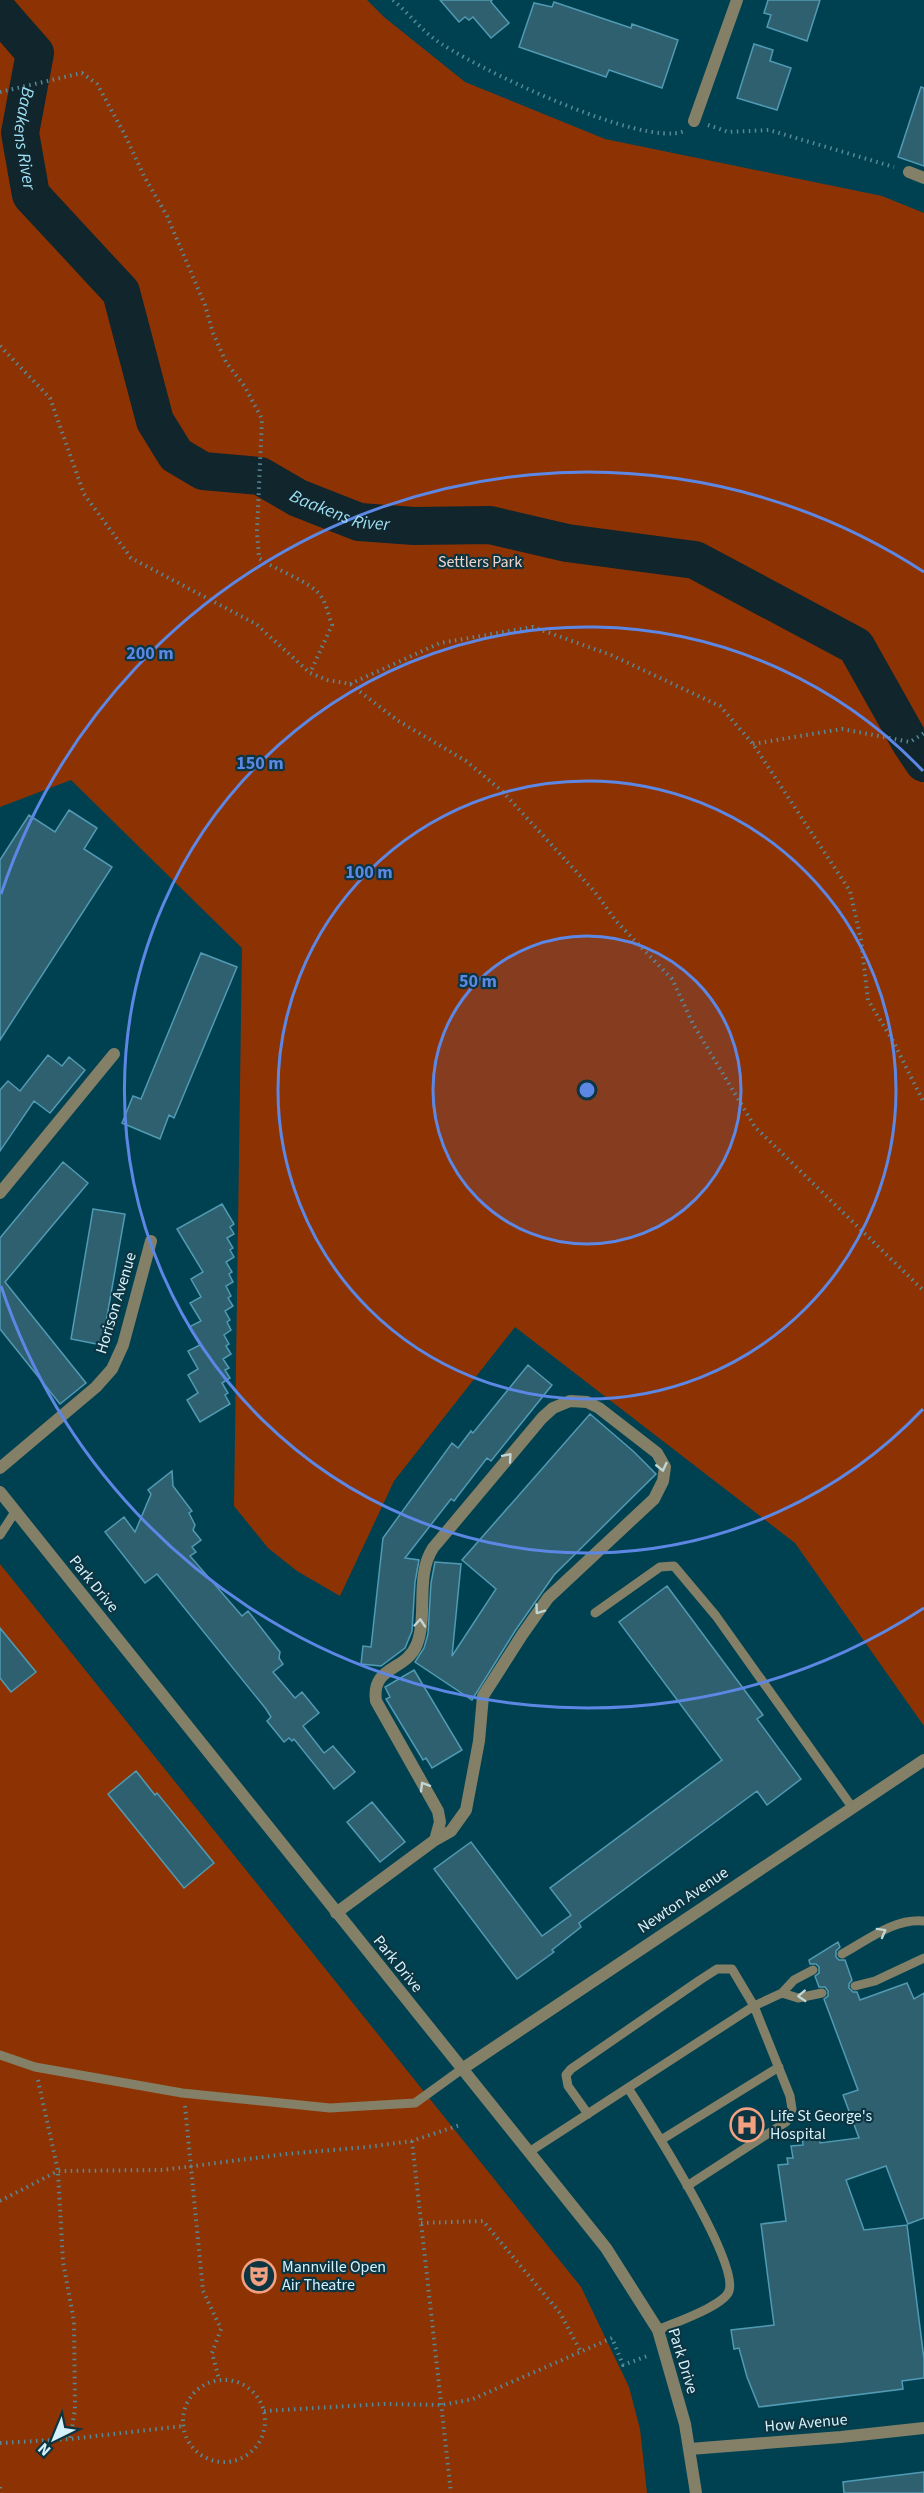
<svg xmlns="http://www.w3.org/2000/svg" width="924" height="2493" font-family="'Source Sans 3',sans-serif">
<style>
.green{fill:#8d3303}
.lines{fill:none;stroke-linecap:round;stroke-linejoin:round}
.river{stroke:#10252c;stroke-width:38}
.building{fill:#2e6070;stroke:#519ab3;stroke-width:1.5}
.path{stroke:#578996;stroke-width:4;stroke-dasharray:1.5 4.5;stroke-linecap:butt}
.service{stroke:#838067;stroke-width:9}
.minor{stroke:#838067;stroke-width:12}
.tertiary{stroke:#838067;stroke-width:12}
.oneway{stroke:#c0d5d6}
.ring{fill:none;stroke:#5d87e4;stroke-width:3}
.labels{text-anchor:middle;dominant-baseline:central;stroke-width:4.5;stroke-linejoin:round;paint-order:stroke}
.park-label{font-size:16px;fill:#f2d5ca;stroke:#0c3541}
.street-label{font-size:16px;fill:#d5f1fb;stroke:#0c3541}
.poi-label{font-size:16px;fill:#d5f1fb;stroke:#0c3541;text-anchor:start}
.water-label{font-size:18px;font-style:italic;fill:#9edef4;stroke:#0c3541}
.centre{fill:#5d87e4;stroke:#0c3541;stroke-width:3}
.ring-label{font-size:18px;text-anchor:middle;font-weight:bold;fill:#5d87e4;stroke:#0c3541;stroke-width:4.5;stroke-linejoin:round;paint-order:stroke}
</style>
<rect width="100%" height="100%" fill="#004151"/>
<!-- green -->
<path class="green" d="M 0,0 L 367,0 L 384,17 L 465,82 L 605,139 L 882,196 L 924,213 L 924,1726 L 795,1543 L 515,1327 L 394,1481 L 340,1596 L 297,1571 L 268,1548 L 234,1506 L 242,948 L 71,780 L 0,807 Z
M 0,1564 L 581,2287 L 629,2387 L 640,2429 L 647,2493 L 0,2493 Z"/>
<g class="lines">
<!-- river -->
<path class="river" id="s1" d="M 0,13 L 35,53 L 20,133 L 31,195 L 121,292 L 155,421 L 176,455 L 203,471 L 260,476 L 298,498 L 359,522 L 414,526 L 490,525 L 567,543 L 695,560 L 856,646 L 910,742 L 924,763"/>
</g>
<!-- building -->
<path class="building" d="M 440,0 L 492,0 L 491,2 L 509,23 L 491,38 L 473,17 L 469,20 L 465,17 L 459,22 Z
M 768,0 L 820,0 L 807,41 L 767,27 L 771,15 L 764,13 Z
M 554,2 L 631,28 L 632,24 L 678,40 L 662,88 L 609,70 L 606,77 L 519,47 L 534,3 L 552,7 Z
M 754,44 L 773,50 L 770,61 L 791,68 L 777,110 L 737,98 Z
M 921,87 L 924,88 L 924,166 L 898,157 Z
M 69,810 L 97,828 L 84,849 L 112,867 L 0,1040 L 0,860 L 29,815 L 55,832 Z
M 201,953 L 237,967 L 174,1118 L 169,1115 L 160,1139 L 122,1123 L 133,1096 L 141,1099 Z
M 48,1055 L 62,1066 L 69,1057 L 85,1070 L 50,1113 L 34,1101 L 0,1151 L 0,1090 L 8,1081 L 20,1091 Z
M 63,1162 L 88,1183 L 5,1282 L 86,1383 L 60,1404 L 0,1329 L 0,1238 Z
M 222,1204 L 234,1224 L 230,1227 L 234,1234 L 227,1238 L 233,1248 L 230,1250 L 234,1257 L 226,1262 L 232,1272 L 229,1274 L 233,1282 L 226,1286 L 231,1296 L 228,1298 L 233,1306 L 225,1311 L 230,1320 L 227,1322 L 231,1330 L 224,1335 L 229,1344 L 226,1346 L 231,1354 L 223,1359 L 229,1368 L 225,1370 L 230,1378 L 222,1383 L 228,1393 L 225,1395 L 230,1404 L 200,1422 L 187,1400 L 198,1393 L 188,1375 L 198,1369 L 188,1351 L 200,1345 L 189,1327 L 201,1321 L 190,1303 L 201,1297 L 191,1279 L 203,1272 L 177,1229 Z
M 93,1209 L 125,1214 L 102,1345 L 71,1339 Z
M 528,1365 L 552,1385 L 491,1461 L 487,1458 L 454,1501 L 451,1499 L 405,1558 L 419,1560 L 415,1582 L 412,1631 L 405,1648 L 381,1666 L 361,1664 L 363,1646 L 371,1647 L 383,1538 L 452,1443 L 458,1448 L 471,1431 L 473,1433 Z
M 590,1414 L 633,1451 L 656,1474 L 554,1575 L 515,1631 L 472,1700 L 415,1662 L 424,1648 L 428,1634 L 431,1583 L 435,1562 L 461,1564 L 452,1656 L 496,1589 L 462,1560 Z
M 172,1471 L 173,1486 L 192,1511 L 189,1513 L 195,1525 L 193,1530 L 201,1540 L 192,1547 L 196,1552 L 190,1556 L 242,1616 L 248,1611 L 280,1652 L 279,1658 L 283,1664 L 273,1672 L 295,1698 L 302,1692 L 319,1713 L 303,1726 L 324,1753 L 333,1746 L 355,1772 L 334,1789 L 294,1739 L 292,1741 L 289,1738 L 284,1742 L 267,1721 L 271,1717 L 266,1709 L 157,1574 L 145,1583 L 105,1532 L 124,1517 L 135,1532 L 151,1494 L 148,1490 Z
M 667,1586 L 763,1715 L 757,1719 L 801,1779 L 767,1805 L 757,1791 L 579,1923 L 581,1927 L 552,1950 L 554,1952 L 517,1979 L 434,1869 L 471,1842 L 542,1936 L 571,1915 L 550,1888 L 722,1760 L 619,1622 Z
M 0,1628 L 36,1672 L 11,1692 L 0,1678 Z
M 414,1670 L 462,1750 L 432,1768 L 426,1758 L 423,1760 L 386,1699 L 390,1697 L 385,1687 Z
M 136,1771 L 155,1795 L 157,1793 L 214,1863 L 184,1888 L 108,1794 Z
M 372,1802 L 405,1842 L 380,1862 L 347,1822 Z
M 838,1942 L 840,1947 L 836,1951 L 836,1957 L 839,1960 L 845,1960 L 852,1980 L 849,1984 L 849,1988 L 853,1992 L 857,1992 L 860,2000 L 907,1983 L 914,1999 L 924,1993 L 924,2218 L 908,2224 L 886,2166 L 846,2180 L 864,2230 L 907,2225 L 924,2359 L 924,2378 L 902,2381 L 903,2389 L 759,2407 L 747,2377 L 739,2348 L 734,2349 L 731,2330 L 774,2325 L 761,2224 L 786,2221 L 778,2165 L 788,2164 L 787,2158 L 793,2158 L 791,2146 L 803,2145 L 802,2136 L 819,2134 L 820,2143 L 859,2138 L 843,2095 L 858,2090 L 824,1999 L 828,1996 L 828,1991 L 825,1987 L 819,1987 L 815,1976 L 819,1973 L 819,1967 L 816,1964 L 810,1964 L 809,1960 Z
M 924,2472 L 924,2493 L 844,2493 L 843,2482 Z"/>
<g class="lines">
<!-- path -->
<path class="path" d="M 393,0 C 407,12 419,27 433,38 C 470,66 644,149 684,131
M 0,92 L 82,73 L 97,84 L 124,133 L 144,176 L 167,216 L 205,305 L 213,333 L 226,362 L 245,387 L 262,419 L 257,531 L 259,558 C 274,570 314,582 322,598 C 327,606 329,617 332,625 L 310,673
M 708,125 L 728,132 L 769,130 L 894,167
M 0,346 L 50,398 L 84,494 L 131,558 L 256,624 L 310,673 L 327,680 L 350,684 L 397,720 L 466,761 L 502,791 L 595,892 L 616,921 L 672,979 L 693,1024 L 755,1127 L 924,1291
M 350,684 L 440,643 L 533,627 L 611,655 L 720,706 L 753,744 L 850,891 L 861,940 L 868,1000 L 893,1041 L 924,1103
M 753,744 L 842,729 L 910,742 L 924,733
M 38,2080 L 58,2171 L 63,2262 L 74,2321 L 75,2409 L 70,2439
M 185,2106 L 203,2291 L 221,2329 L 212,2353 L 219,2379
M 412,2141 L 451,2493
M 0,2201 L 58,2171 L 163,2170 L 286,2154 L 367,2147 L 412,2141 L 460,2125
M 421,2223 L 483,2221 L 560,2313 L 581,2352
M183 2421a41 41 0 1 1 82 0a41 41 0 1 1-82 0Z
M 264,2411 L 384,2404 L 442,2405 L 473,2399 L 612,2338 L 623,2365 L 650,2355
M 0,2443 L 70,2439 L 183,2426
M 0,2487 L 1,2493"/>
<!-- service -->
<path class="service" d="M 0,1535 L 15,1512
M 595,1613 L 660,1567 L 674,1566 L 716,1616 L 852,1807
M 842,1954 C 868,1940 894,1918 924,1921
M 855,1986 L 875,1981 L 924,1958
M 782,1993 L 798,1998 L 822,1993
M 0,2055 L 35,2067 L 182,2093 L 330,2108 L 415,2103 L 462,2069
M 628,2088 C 648,2119 739,2261 729,2291 C 724,2306 673,2323 658,2330
M 588,2114 L 568,2086 L 566,2075 L 571,2069 L 700,1980 L 717,1969 L 732,1969 L 754,2006 L 790,2096 L 792,2109 L 786,2122 L 687,2186
M 661,2140 L 779,2067
M 529,2152 L 754,2006 L 782,1993 L 794,1980 L 813,1970"/>
<!-- minor -->
<path class="minor" d="M 694,121 L 737,0
M 909,172 L 924,178
M 0,1193 L 114,1054
M 0,1468 L 96,1387 L 112,1369 L 123,1345 L 151,1241
M 336,1913 L 435,1840 L 451,1831 L 466,1810 L 479,1741 L 483,1696 L 522,1635 L 548,1598 L 654,1499 L 663,1481 L 665,1467 L 657,1453 L 599,1408 L 587,1402 L 570,1401 L 553,1408 L 542,1418 L 433,1548 C 415,1576 428,1614 417,1644 C 406,1672 371,1665 376,1701 L 438,1811 L 440,1822 L 435,1840
M 462,2069 L 924,1760
M 690,2449 L 841,2437 L 924,2428"/>
<!-- tertiary -->
<path class="tertiary" d="M 0,1492 L 606,2248 L 658,2330 L 685,2424 L 696,2493"/>
</g>
<!-- one-way arrows -->
<defs><path id="oneway-chevron" d="M-2-3.5L2.5 0L-2 3.5" fill="none" stroke-width="1.6" stroke-linecap="round" stroke-linejoin="round" transform="scale(1.5)"/></defs>
<g class="oneway">
<use href="#oneway-chevron" transform="translate(508 1457) rotate(-49)"/>
<use href="#oneway-chevron" transform="translate(662 1467) rotate(77)"/>
<use href="#oneway-chevron" transform="translate(539 1610) rotate(126)"/>
<use href="#oneway-chevron" transform="translate(420 1623) rotate(-85)"/>
<use href="#oneway-chevron" transform="translate(424 1786) rotate(-121)"/>
<use href="#oneway-chevron" transform="translate(882 1932) rotate(-29)"/>
<use href="#oneway-chevron" transform="translate(802 1996) rotate(177)"/>
</g>
<!-- distance rings -->
<circle cx="587" cy="1090" r="154" fill="#5d87e4" fill-opacity=".12"/>
<g class="ring">
<circle cx="587" cy="1090" r="154"/>
<circle cx="587" cy="1090" r="309"/>
<path d="M923 1409A463 463 0 1 1 923 771"/>
<path d="M924 1608A618 618 0 0 1 1 1286M1 894A618 618 0 0 1 924 572"/>
</g>
<!-- icons -->
<defs>
<symbol id="hospital-ring" viewBox="-11 -11 22 22"><circle r="9.5" fill="#0c3541" stroke="#f2a080" stroke-width="1.5"/><path d="M-5-5h3v3.5h4V-5h3V5h-3V1.5h-4V5h-3Z" fill="#f2a080"/></symbol>
<symbol id="theatre-ring" viewBox="-11 -11 22 22"><circle r="9.5" fill="#0c3541" stroke="#f2a080" stroke-width="1.5"/><path d="M-5-5.5Q0-4 5-5.5V0Q5 5 0 6Q-5 5-5 0ZM-3.3-2.5H-1v1.5H-3.3ZM1-2.5H3.3v1.5H1ZM-2.8 1Q0 5.5 2.8 1Z" fill="#f2a080"/></symbol>
</defs>
<g fill-rule="evenodd">
<use href="#hospital-ring" x="728" y="2106" width="38" height="38"/>
<use href="#theatre-ring" x="240" y="2257" width="38" height="38"/>
</g>
<g class="labels">
<!-- park labels -->
<g class="park-label">
<text x="480" y="562">Settlers Park</text>
</g>
<!-- street labels -->
<g class="street-label">
<text transform="translate(116 1303) rotate(-73)">Horison Avenue</text>
<text transform="translate(94 1584) rotate(51)">Park Drive</text>
<text transform="translate(683 1900) rotate(-34)">Newton Avenue</text>
<text transform="translate(398 1964) rotate(51)">Park Drive</text>
<text transform="translate(683 2361) rotate(73)">Park Drive</text>
<text transform="translate(806 2423) rotate(-5)">How Avenue</text>
</g>
<!-- poi labels -->
<g class="poi-label">
<text x="770" y="2116">Life St George's<tspan x="770" dy="18">Hospital</tspan></text>
<text x="282" y="2267">Mannville Open<tspan x="282" dy="18">Air Theatre</tspan></text>
</g>
<!-- water labels -->
<g class="water-label">
<text stroke="none"><textPath href="#s1" startOffset="140">Baakens River</textPath></text>
<text stroke="none"><textPath href="#s1" startOffset="680">Baakens River</textPath></text>
</g>
</g>
<circle cx="587" cy="1090" r="9" class="centre"/>
<g class="ring-label">
<text x="150" y="659">200 m</text>
<text x="260" y="769">150 m</text>
<text x="369" y="878">100 m</text>
<text x="478" y="987">50 m</text>
</g>
<!-- north arrow -->
<g transform="translate(54 2439) rotate(223)" stroke="#0c3541" stroke-width="4.5" paint-order="stroke">
<path d="M0-4.5L10 22L0 15L-10 22Z" fill="#d5f1fb"/>
<text y="-9" font-size="16" font-weight="bold" text-anchor="middle" fill="#d5f1fb">N</text>
</g>
</svg>
